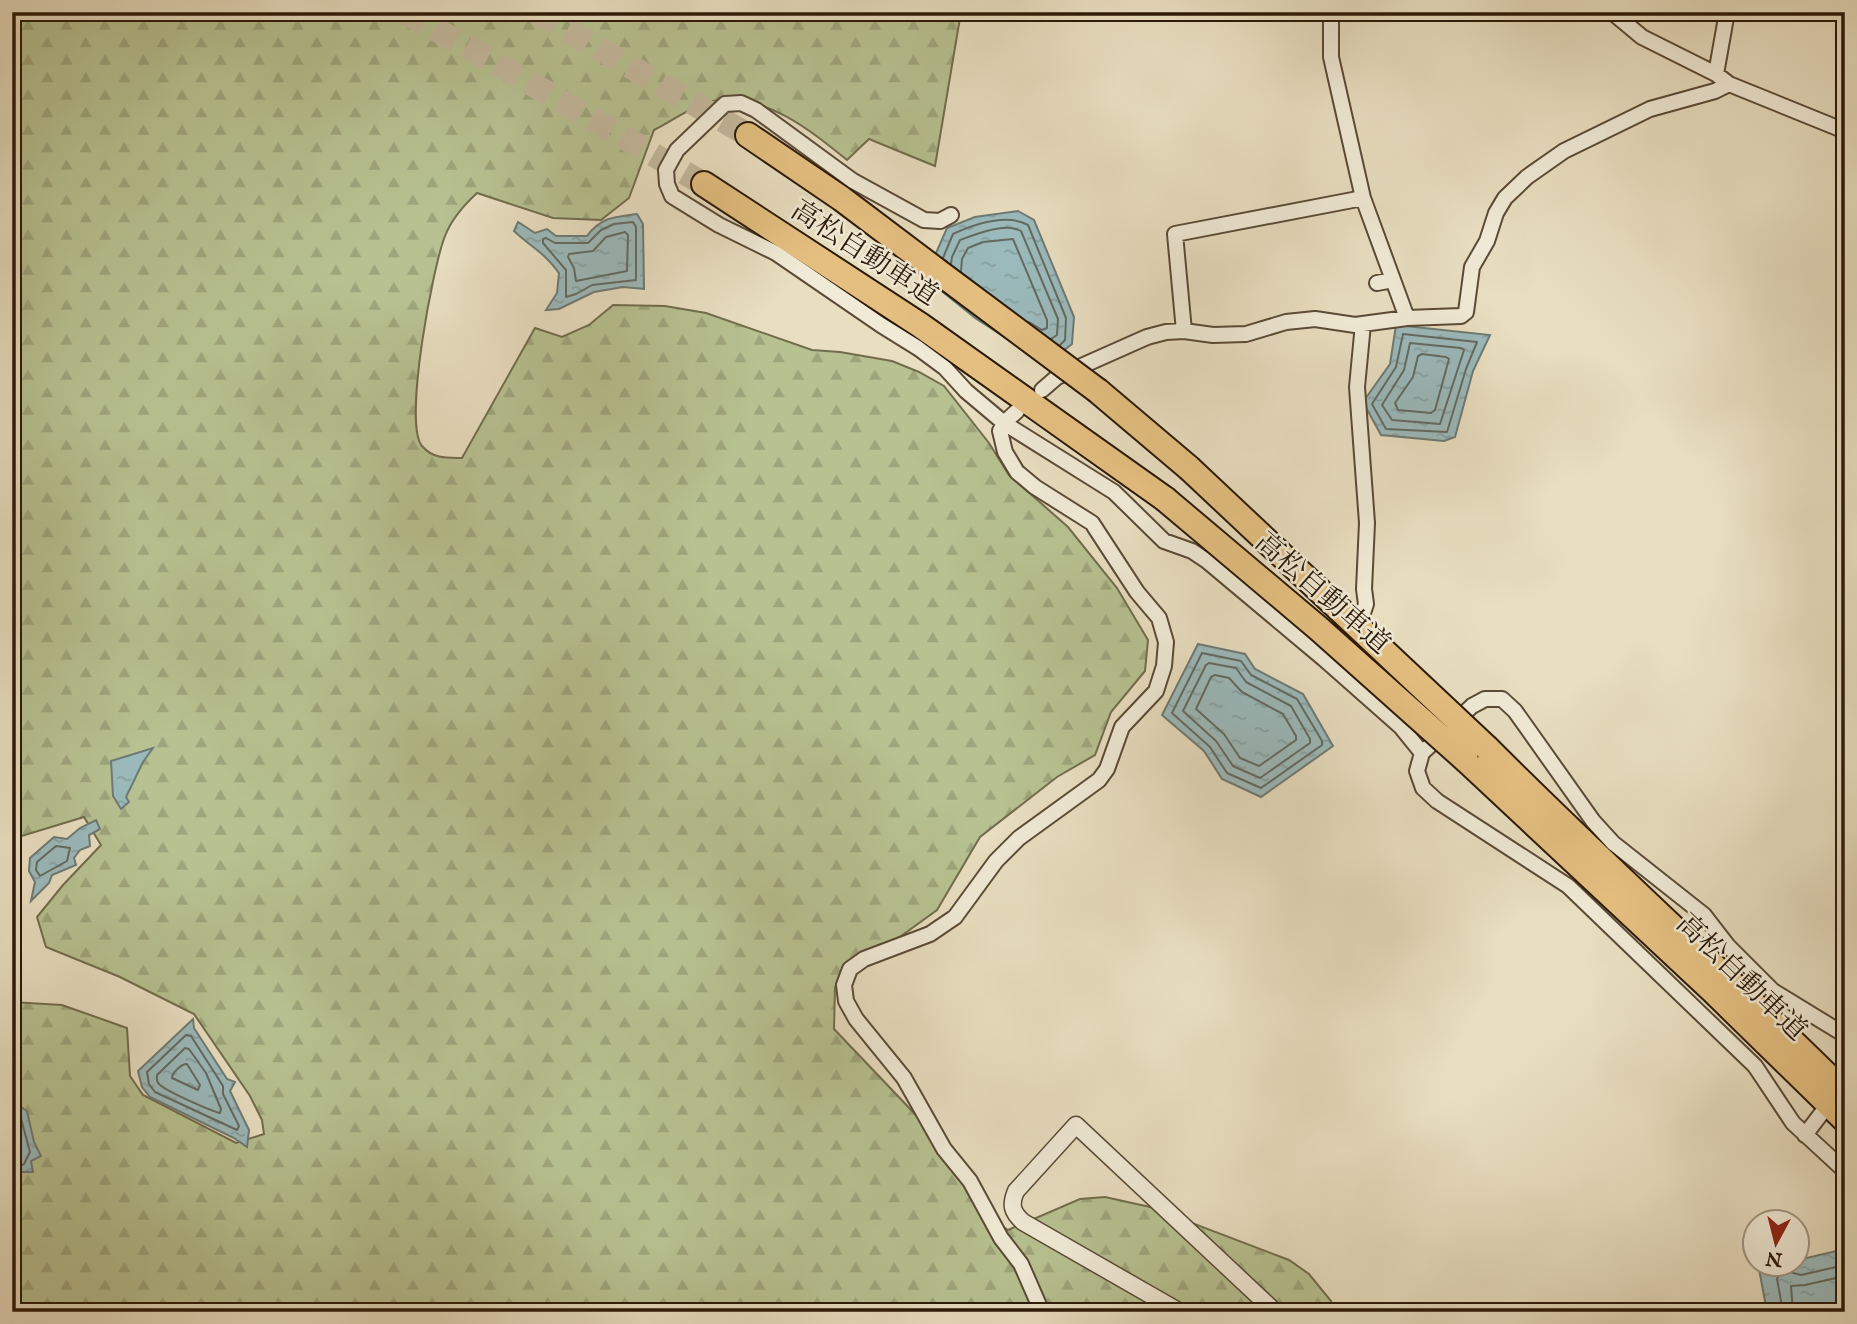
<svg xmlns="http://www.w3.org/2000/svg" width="1857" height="1324" font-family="'IM FELL English','Noto Serif JP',serif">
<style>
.forest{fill:url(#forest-firs);stroke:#716d4c;stroke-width:2}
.water{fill:url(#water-ripples);stroke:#6e7a74;stroke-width:2}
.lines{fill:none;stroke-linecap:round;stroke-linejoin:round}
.shore{stroke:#636a62;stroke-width:2}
.motorway-tunnel{stroke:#c2b79b;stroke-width:24;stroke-dasharray:24 12;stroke-linecap:butt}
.minor-casing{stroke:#5a4a36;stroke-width:18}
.tertiary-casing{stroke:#5a4a36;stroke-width:19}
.motorway-casing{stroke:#2b1908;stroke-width:28}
.minor{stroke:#f0ead6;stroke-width:14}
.tertiary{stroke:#f0ead6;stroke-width:16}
.motorway{stroke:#e4bf80;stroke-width:24}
.motorway-bridge-casing{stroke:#2b1908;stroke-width:28;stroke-linecap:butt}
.motorway-bridge{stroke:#e4bf80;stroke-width:24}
.labels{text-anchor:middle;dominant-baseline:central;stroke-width:5;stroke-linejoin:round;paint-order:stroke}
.street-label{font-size:28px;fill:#2b1908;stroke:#f0ead6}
</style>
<defs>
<pattern id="forest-firs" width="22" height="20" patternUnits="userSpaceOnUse" patternTransform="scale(1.75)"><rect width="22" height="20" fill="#b7c191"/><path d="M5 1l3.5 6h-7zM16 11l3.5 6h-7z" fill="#9ea57c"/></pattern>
<pattern id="water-ripples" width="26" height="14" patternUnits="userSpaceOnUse" patternTransform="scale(1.75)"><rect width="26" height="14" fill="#9bbabc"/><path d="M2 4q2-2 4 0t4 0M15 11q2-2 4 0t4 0" fill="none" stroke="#869fa0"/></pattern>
</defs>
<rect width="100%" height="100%" fill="#e8dec0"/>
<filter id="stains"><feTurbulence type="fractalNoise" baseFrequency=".00286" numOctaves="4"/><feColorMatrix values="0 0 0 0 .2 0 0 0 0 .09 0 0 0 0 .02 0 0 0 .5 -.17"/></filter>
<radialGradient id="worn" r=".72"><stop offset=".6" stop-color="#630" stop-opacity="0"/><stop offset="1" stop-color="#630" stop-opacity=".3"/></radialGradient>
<!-- forest -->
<path class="forest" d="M 12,12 L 961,12 L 935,166 L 869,139 L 847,160 C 809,129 765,93 712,101 C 698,103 668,123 654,130 L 629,198 L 601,220 L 553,218 L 477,193 C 464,205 452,218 445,236 C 433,266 403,423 422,446 C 433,459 447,458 462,458 L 535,328 L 562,337 L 589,325 L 613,305 L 665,306 L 706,313 L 812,350 L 840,352 L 892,361 L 919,372 L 944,386 L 989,443 L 1009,475 L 1068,527 L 1117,588 L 1148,640 L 1145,671 L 1111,712 L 1095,755 L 1057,777 L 980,837 L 937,910 L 857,968 L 835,987 L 834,1029 L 934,1134 L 991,1219 L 1008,1230 L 1080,1199 L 1105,1197 L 1150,1207 L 1289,1260 L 1309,1274 L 1331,1301 L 1335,1312 L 12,1312 L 12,1002 L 62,1005 L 127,1028 L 130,1076 L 143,1095 L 236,1143 L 264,1134 L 262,1120 L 250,1096 L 194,1014 L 120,977 L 46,947 L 37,917 L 63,885 L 101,845 L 84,817 L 12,839 Z"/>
<!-- water -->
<path class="water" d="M 1018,211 L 1034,220 L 1074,317 L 1072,344 L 1063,351 L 1040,360 L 975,318 L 933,284 L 936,253 L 947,228 L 975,217 Z
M 637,214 L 643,224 L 644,289 L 623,287 L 594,292 L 559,309 L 546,310 L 557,293 L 559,273 C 545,253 531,247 514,231 L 518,222 L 535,233 L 547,229 L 556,236 L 587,236 C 601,217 614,217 637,214 Z
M 1396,325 L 1490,335 L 1473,371 L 1455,437 L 1444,441 L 1381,435 L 1363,402 L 1390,364 Z
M 1198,644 L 1245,654 L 1255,669 L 1303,694 L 1333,746 L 1261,797 L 1222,779 L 1204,751 L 1162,715 Z
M 153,748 L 143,762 L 126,797 L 129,802 L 121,809 L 113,796 L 111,761 Z
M 96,820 L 100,829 L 89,835 L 90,846 L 80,850 L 74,858 L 76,865 L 52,875 L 49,883 L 31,901 L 35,882 L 29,871 L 30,858 L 54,837 L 67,839 L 80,828 Z
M 193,1019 L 194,1028 L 227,1079 L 235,1082 L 230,1091 L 249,1130 L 247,1147 L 234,1138 L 150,1097 L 142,1087 L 138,1071 Z
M 12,1101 L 27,1111 L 34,1142 L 41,1156 L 31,1161 L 33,1172 L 21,1172 L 20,1178 L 12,1179 Z
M 1845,1249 L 1845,1312 L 1767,1312 L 1759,1269 L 1779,1265 L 1798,1264 L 1798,1260 Z"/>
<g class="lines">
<!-- shore -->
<path class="shore" d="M 633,222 L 636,227 L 636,280 L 592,285 L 576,294 L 566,297 L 566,270 L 543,243 L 543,239 L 546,238 L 555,243 L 588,243 L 601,230 L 614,224 Z
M 625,232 L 628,235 L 627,271 L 576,281 L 574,268 L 568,257 L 569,254 L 593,251 L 606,237 Z
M 943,258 L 953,234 C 975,224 1006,213 1028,225 L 1066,318 L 1065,340 L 1060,345
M 951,264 L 952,257 L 960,240 C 976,234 1005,222 1021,231 L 1058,319 L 1057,335 L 1051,339
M 961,271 L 962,259 L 968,248 L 983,242 L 1013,239 L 1047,320 L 1047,328 L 1042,330 L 1029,322
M 1403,334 L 1477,342 L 1466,369 L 1447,432 L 1386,429 L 1372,404 L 1396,367 Z
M 1410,343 L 1461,348 L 1464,350 L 1440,424 L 1392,420 L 1382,405 L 1404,370 Z
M 1422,354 L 1446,357 L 1449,359 L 1435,410 L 1431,413 L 1398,410 L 1395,403 L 1413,377 L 1418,356 Z
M 1202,653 L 1241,661 L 1251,675 L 1297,699 L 1322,741 L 1322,745 L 1261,788 L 1227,773 L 1210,747 L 1172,713 Z
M 1209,663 L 1236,668 L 1246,682 L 1291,706 L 1310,739 L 1310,743 L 1260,778 L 1233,766 L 1216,741 L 1183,711 L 1206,665 Z
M 1215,675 L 1229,678 L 1242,692 L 1283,714 L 1296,736 L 1296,740 L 1259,766 L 1240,758 L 1224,734 L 1196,709 L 1211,677 Z
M 56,846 L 70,848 L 67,861 L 40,876 L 36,870 L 37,862 Z
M 186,1035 L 191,1036 L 223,1086 L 223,1094 L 239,1126 L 237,1130 L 155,1092 L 149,1084 L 147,1072 Z
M 185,1048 L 189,1049 L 206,1073 L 221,1109 L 220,1113 C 211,1111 168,1092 160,1085 C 156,1081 157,1080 157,1075 Z
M 187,1064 L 200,1085 L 198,1090 L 172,1078 C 172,1073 181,1064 187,1064 Z
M 12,1108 L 20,1115 L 30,1152 L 24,1164 L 12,1172
M 1783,1312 L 1777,1279 L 1782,1270 L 1801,1275 L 1845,1265
M 1793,1312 L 1791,1286 L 1805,1285 L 1845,1276"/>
<!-- motorway-tunnel -->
<path class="motorway-tunnel" d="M 403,12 L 475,51 L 704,184
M 536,12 L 748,135"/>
<defs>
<path id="minor" d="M 1331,12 L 1331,57 L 1363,198 L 1407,318
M 1612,12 L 1642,37 L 1716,74 L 1729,84 L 1845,131
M 1716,74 L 1727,12
M 951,215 L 940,221 L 924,220 L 853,181 L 756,110 L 741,103 L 725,104 L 677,150 L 666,170 L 667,184 L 672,196 L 719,225 L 776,253 L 881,325 L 918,348 L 945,368 L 966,391 L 1004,423 L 1114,492 L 1164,541 L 1192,551 L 1207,561 L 1324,659 L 1401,727 L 1422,753
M 1377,283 L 1393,280
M 1184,331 L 1175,234 L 1363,198
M 1042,390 L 1057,377 L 1147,337 L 1166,332 L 1184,331 L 1213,335 L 1246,334 L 1286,322 L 1315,319 L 1355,325 L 1407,318 L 1461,316 L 1466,312 L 1472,267 L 1487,241 L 1496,213 L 1505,198 L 1527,177 L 1564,151 L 1650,109 L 1715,91 L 1729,84
M 1017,411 L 1004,423 L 1000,431 L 1005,452 L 1017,472 L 1035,487 L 1092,523 L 1137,592 L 1159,618 L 1166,642 L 1164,666 L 1156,691 L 1122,727 L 1107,769 L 1099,780 L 1019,838 L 996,861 L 955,917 L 930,934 L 864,959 L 850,969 L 844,985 L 846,1001 L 856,1019 L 904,1078 L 944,1149 L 970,1181 L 1001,1238 L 1021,1264 L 1042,1312
M 1332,649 L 1362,616 L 1366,604 L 1364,589 L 1367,523 L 1357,387 L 1363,324
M 1845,1035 L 1773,991 L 1728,946 L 1704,915 L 1613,843 L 1593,821 L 1515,711 L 1502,699 L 1485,699 L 1472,706 L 1422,753 L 1417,771 L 1423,788 L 1437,801 L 1568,886 L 1755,1066 L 1793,1123 L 1845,1171
M 1805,1135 L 1821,1114"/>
<path id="tertiary" d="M 1180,1312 L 1023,1222 C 1012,1212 1010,1205 1016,1191 L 1076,1125 L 1270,1307"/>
<path id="motorway" d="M 748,135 L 842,199 L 936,270
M 704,184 L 920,325 L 1165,499
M 1098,391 L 1189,468
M 1487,748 C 1604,865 1727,976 1845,1093
M 1466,760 L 1712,990 L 1845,1120"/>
</defs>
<!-- minor casing -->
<use href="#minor" class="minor-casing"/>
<!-- tertiary casing -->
<use href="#tertiary" class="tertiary-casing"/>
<!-- motorway casing -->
<use href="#motorway" class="motorway-casing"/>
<!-- minor -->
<use href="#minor" class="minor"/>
<!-- tertiary -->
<use href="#tertiary" class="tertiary"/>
<!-- motorway -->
<use href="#motorway" class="motorway"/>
<defs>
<path id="motorway-bridge" d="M 936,270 L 1098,391
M 1189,468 L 1487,748
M 1165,499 L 1318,628 L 1466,760"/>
</defs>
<!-- motorway-bridge casing -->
<use href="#motorway-bridge" class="motorway-bridge-casing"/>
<!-- motorway-bridge -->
<use href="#motorway-bridge" class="motorway-bridge"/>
</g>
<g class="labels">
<!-- street labels -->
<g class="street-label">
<text transform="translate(864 254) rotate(33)">高松自動車道</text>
<text transform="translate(1322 594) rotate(41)">高松自動車道</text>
<text transform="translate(1741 978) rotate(44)">高松自動車道</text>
</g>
</g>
<!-- margin -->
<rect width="1857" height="1324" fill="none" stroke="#e8dec0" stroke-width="42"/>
<rect x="14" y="14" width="1829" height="1296" fill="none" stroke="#2b1908" stroke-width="3.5"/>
<rect x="21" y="21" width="1815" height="1282" fill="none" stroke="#2b1908" stroke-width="2"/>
<!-- north arrow -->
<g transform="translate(1776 1243) rotate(187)"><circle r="33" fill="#f0ead6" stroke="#a19684" stroke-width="2"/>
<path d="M0-5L12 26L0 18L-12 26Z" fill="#8f2418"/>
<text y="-10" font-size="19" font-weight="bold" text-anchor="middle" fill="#2b1908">N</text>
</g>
<rect width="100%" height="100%" filter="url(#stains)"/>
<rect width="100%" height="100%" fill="url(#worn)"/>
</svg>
